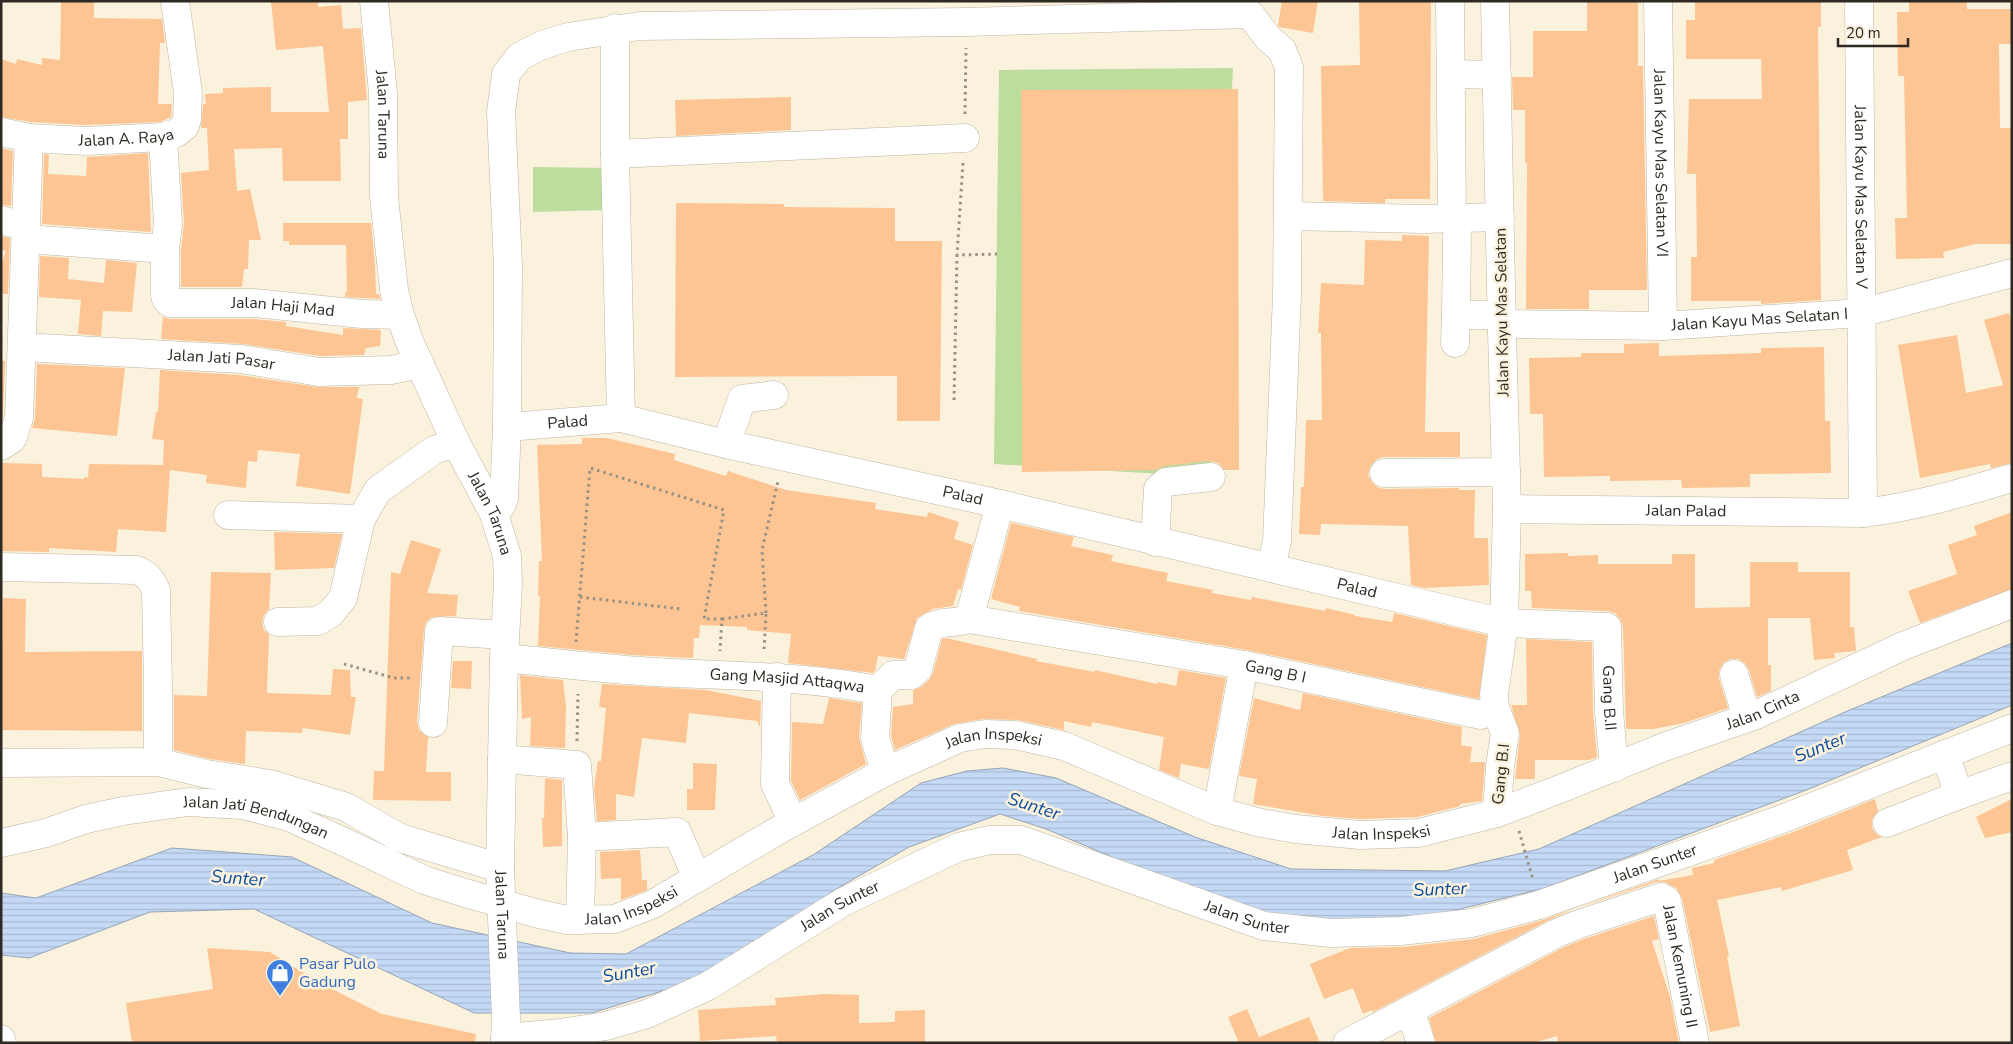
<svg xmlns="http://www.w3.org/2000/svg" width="2013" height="1044" font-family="'Nunito Sans',sans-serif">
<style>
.pitch{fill:#bcdd9d}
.water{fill:url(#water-rules);stroke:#97a4b6}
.building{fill:#fcc593}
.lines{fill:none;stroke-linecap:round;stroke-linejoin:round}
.minor-casing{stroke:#beb5a3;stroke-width:29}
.path{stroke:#989284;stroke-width:3;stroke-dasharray:2.5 4;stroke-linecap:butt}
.minor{stroke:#fff;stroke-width:28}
.labels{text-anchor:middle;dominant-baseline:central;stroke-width:5;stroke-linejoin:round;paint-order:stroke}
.street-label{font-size:16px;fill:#2e2a23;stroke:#fbf2de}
.shop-label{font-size:16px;fill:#366cbe;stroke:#fbf2de;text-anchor:start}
.water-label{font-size:18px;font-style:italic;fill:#0d4d9d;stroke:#fbf2de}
</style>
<defs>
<pattern id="water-rules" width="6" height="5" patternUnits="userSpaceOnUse" patternTransform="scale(1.25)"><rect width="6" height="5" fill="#c4d9f5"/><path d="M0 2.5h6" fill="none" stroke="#a9bad2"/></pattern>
</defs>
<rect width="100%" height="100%" fill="#fbf2de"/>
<!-- pitch -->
<path class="pitch" d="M 1233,68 L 1211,477 L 994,464 L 999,70 Z
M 533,167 L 608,168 L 607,210 L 533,212 Z"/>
<!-- water -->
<path class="water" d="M 2012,643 L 2012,705 L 1809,789 L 1545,888 L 1416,920 L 1303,926 L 1180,886 L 1046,829 L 1000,814 L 909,847 L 833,891 L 717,974 L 592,1013 L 474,1013 L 254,909 L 150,912 L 29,958 L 1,955 L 1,893 L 36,898 L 172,848 L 292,857 L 432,923 L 570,953 L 626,954 L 813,855 L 921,783 L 967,771 L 1003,768 L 1056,778 L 1195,837 L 1291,869 L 1445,871 L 1539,849 L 1845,712 Z"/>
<!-- building -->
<path class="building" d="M 61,1 L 94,1 L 94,18 L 162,19 L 165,43 L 160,43 L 158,104 L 172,104 L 171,117 L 160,122 L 86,125 L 31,122 L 1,117 L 1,59 L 16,64 L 17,59 L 42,65 L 42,58 L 60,60 Z
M 271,1 L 318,1 L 318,7 L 341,5 L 343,29 L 361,28 L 367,100 L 348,102 L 348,139 L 340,139 L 341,181 L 283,181 L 282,148 L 234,149 L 237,191 L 250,189 L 261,240 L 249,240 L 248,269 L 244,269 L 242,287 L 181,287 L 181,250 L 184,223 L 181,173 L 209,170 L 207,128 L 201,128 L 203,104 L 206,104 L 205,94 L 223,93 L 223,88 L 271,87 L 271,112 L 329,112 L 323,46 L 276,50 Z
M 1282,1 L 1318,1 L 1313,33 L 1279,27 L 1278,25 Z
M 1359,1 L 1431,1 L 1430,199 L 1385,199 L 1385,203 L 1323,201 L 1321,66 L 1360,65 Z
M 1587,1 L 1638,1 L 1638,66 L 1643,66 L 1647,290 L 1589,290 L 1589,309 L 1526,309 L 1527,163 L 1525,163 L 1525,110 L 1513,110 L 1512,77 L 1533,77 L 1533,31 L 1587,31 Z
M 1695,1 L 1821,1 L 1821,27 L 1818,27 L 1821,300 L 1761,304 L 1761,301 L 1691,301 L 1691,257 L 1697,257 L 1696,174 L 1687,174 L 1689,99 L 1762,99 L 1761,59 L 1686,59 L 1686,20 L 1695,20 Z
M 1909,1 L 1967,1 L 1967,9 L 2012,9 L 2012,44 L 1999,44 L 2000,128 L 2012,128 L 2012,244 L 1975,244 L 1943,252 L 1944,258 L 1896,259 L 1895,218 L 1907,218 L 1904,76 L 1898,76 L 1897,12 L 1909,12 Z
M 1238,89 L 1239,470 L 1224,470 L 1218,463 L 1209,461 L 1164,466 L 1156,470 L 1022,472 L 1021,90 Z
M 791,97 L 791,130 L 676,136 L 675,100 Z
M 1,148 L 13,151 L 11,206 L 1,205 Z
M 148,153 L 151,232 L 42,224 L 44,154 L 49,155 L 48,174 L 86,176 L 87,157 Z
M 676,203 L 784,204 L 784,207 L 895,208 L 895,241 L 942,241 L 940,421 L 897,421 L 897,376 L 675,377 Z
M 283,223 L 371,223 L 375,264 L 376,294 L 379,294 L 380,299 L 345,297 L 345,292 L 347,293 L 346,245 L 289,245 L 289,241 L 283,241 Z
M 1402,235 L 1429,236 L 1425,432 L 1460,432 L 1460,457 L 1383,457 L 1377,459 L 1371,465 L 1368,474 L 1371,481 L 1377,487 L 1384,489 L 1459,488 L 1459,490 L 1475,490 L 1474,538 L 1488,538 L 1489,585 L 1424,588 L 1411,585 L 1408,526 L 1321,524 L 1320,535 L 1299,534 L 1301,487 L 1304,487 L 1306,420 L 1322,420 L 1321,333 L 1318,333 L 1321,283 L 1364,285 L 1365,240 L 1402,241 Z
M 1,236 L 10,238 L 8,294 L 1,294 L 1,266 L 6,251 L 1,250 Z
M 40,256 L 69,258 L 68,279 L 104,283 L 106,260 L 137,263 L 132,312 L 103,311 L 101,336 L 78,334 L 81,300 L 39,297 Z
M 2009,313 L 2012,323 L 2012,463 L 1991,468 L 1990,464 L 1920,478 L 1898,345 L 1957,335 L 1966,393 L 2003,385 L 1984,320 Z
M 163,317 L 170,319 L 253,319 L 286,322 L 286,326 L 343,335 L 343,328 L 381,330 L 380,346 L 366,348 L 364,355 L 320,356 L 243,344 L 161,339 Z
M 1659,343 L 1659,356 L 1761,353 L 1761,348 L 1824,347 L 1825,421 L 1830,421 L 1831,473 L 1750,474 L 1750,487 L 1682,488 L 1681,480 L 1610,481 L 1610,476 L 1544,477 L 1543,414 L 1530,414 L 1529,358 L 1581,357 L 1581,353 L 1624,353 L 1624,344 Z
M 1,361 L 5,361 L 3,415 L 1,422 Z
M 37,364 L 125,368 L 117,436 L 32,428 L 35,419 Z
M 160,370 L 239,375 L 317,387 L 359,387 L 357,398 L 363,399 L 350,494 L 296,486 L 300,454 L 258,450 L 257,462 L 248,461 L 246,488 L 206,483 L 207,475 L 170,470 L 166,532 L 118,529 L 116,552 L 49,548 L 49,552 L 1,551 L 1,463 L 42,464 L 42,477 L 84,479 L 84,477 L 88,478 L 89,464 L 163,465 L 164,440 L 152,439 L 156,412 L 158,412 Z
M 582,438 L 607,438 L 675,454 L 674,460 L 726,476 L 728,471 L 786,490 L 876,503 L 875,509 L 927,517 L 928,512 L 959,522 L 954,539 L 973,545 L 961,590 L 958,589 L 953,606 L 933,609 L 917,618 L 904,659 L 878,656 L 875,671 L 873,673 L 788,663 L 791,634 L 747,630 L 747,627 L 700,625 L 699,638 L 694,638 L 693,658 L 632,655 L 538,646 L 540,596 L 538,596 L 539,561 L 542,561 L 537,445 L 582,444 Z
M 2012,512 L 2012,589 L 1920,623 L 1908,591 L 1957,574 L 1948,545 L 1977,535 L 1974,526 Z
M 1011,523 L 1074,537 L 1071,546 L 1113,555 L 1111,561 L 1168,573 L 1166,581 L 1213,590 L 1212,593 L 1251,600 L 1252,597 L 1325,611 L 1326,608 L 1355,615 L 1355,616 L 1392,622 L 1394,613 L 1487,635 L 1479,699 L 1247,650 L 1019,611 L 1020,607 L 991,599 Z
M 274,532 L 342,534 L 334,568 L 275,570 Z
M 411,540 L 441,549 L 427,593 L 458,595 L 456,616 L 432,617 L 426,622 L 424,630 L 417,722 L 419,730 L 428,737 L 426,772 L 451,772 L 451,801 L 373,800 L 374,771 L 384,771 L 391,572 L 400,574 Z
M 1568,553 L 1568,556 L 1598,555 L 1598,564 L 1672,564 L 1672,554 L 1695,554 L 1695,608 L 1750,607 L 1750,562 L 1798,562 L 1798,572 L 1850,572 L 1850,627 L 1854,627 L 1856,651 L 1834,653 L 1835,658 L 1814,660 L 1810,618 L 1768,618 L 1768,665 L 1771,665 L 1771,691 L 1757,697 L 1749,670 L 1745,663 L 1738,659 L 1730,659 L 1723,663 L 1719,671 L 1719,678 L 1728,708 L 1684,723 L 1653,729 L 1626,729 L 1623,627 L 1620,619 L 1615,613 L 1608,611 L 1532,608 L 1531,591 L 1525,591 L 1525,554 Z
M 211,572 L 271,573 L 269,609 L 264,615 L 262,622 L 264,630 L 269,634 L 267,693 L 331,695 L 333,669 L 350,670 L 351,697 L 356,697 L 350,735 L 303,728 L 302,733 L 246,731 L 245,764 L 210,759 L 174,750 L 174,695 L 207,696 Z
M 3,598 L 26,599 L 25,652 L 142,651 L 142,731 L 1,730 Z
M 946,638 L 1037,659 L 1036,661 L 1095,672 L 1095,670 L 1157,684 L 1158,682 L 1176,686 L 1179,670 L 1226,678 L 1209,769 L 1181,764 L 1179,778 L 1159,770 L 1164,737 L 1092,722 L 1091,727 L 1064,721 L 1064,730 L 1018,720 L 983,719 L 954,724 L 895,750 L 891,736 L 893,707 L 913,704 L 913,690 L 921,687 L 929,680 L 933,673 L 942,639 Z
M 1526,639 L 1592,642 L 1593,711 L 1597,757 L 1589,760 L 1535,760 L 1535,779 L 1515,779 L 1520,735 L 1511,705 L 1527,705 Z
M 453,661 L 472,661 L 471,689 L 451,688 Z
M 520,675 L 563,680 L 566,707 L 565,748 L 530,746 L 531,717 L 522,719 Z
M 602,684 L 706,690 L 761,701 L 760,727 L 757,721 L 689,713 L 686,743 L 642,738 L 634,797 L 616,794 L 616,820 L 597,821 L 594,788 L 598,761 L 601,761 L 606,708 L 599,707 Z
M 1303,693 L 1462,727 L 1461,745 L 1472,747 L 1470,762 L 1485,762 L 1482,801 L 1460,804 L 1460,806 L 1417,817 L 1360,819 L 1323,816 L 1253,804 L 1257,779 L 1239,776 L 1254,698 L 1300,710 Z
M 829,698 L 862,703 L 859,737 L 866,764 L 800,800 L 791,781 L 792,722 L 823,724 Z
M 693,763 L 717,764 L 715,810 L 687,810 L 687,789 L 693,789 Z
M 545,778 L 562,780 L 562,846 L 543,847 L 542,818 L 544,818 Z
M 1875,799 L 1878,811 L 1872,820 L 1872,828 L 1877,835 L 1882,837 L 1847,850 L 1853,870 L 1782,891 L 1781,887 L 1717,900 L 1729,956 L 1727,957 L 1740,1026 L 1710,1032 L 1682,898 L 1676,888 L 1664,882 L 1656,882 L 1574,909 L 1549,920 L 1373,1012 L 1372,1010 L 1363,1014 L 1353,988 L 1324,999 L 1310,964 L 1350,948 L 1403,947 L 1474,939 L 1543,920 L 1659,879 L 1659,881 L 1693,875 L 1692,868 L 1714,863 L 1714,860 L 1788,834 Z
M 2012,799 L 2012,832 L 1985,838 L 1976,817 Z
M 640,850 L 642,880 L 647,880 L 647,890 L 621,900 L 621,878 L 601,879 L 600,852 Z
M 1654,916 L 1659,939 L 1652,941 L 1670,997 L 1679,1043 L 1558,1043 L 1557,1036 L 1533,1043 L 1436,1043 L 1429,1018 L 1562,948 L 1584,939 Z
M 207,948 L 270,952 L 320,983 L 382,1014 L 476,1034 L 475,1043 L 132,1043 L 126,1003 L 213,989 Z
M 824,994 L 859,995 L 859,1023 L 895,1022 L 895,1011 L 925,1010 L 925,1043 L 777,1043 L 776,1036 L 700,1041 L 698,1010 L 776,1005 L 775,998 Z
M 1247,1009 L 1259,1037 L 1309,1017 L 1320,1043 L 1239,1043 L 1228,1017 Z"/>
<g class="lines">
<defs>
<g id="minor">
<path id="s1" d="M 374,1 L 383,93 L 384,197 L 394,290 L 400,315 L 410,343 L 456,443 L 494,514 L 507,556 L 508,584 L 504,658 L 500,868 L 506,1018 L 505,1043"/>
<path d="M 1450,1 L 1452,219"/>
<path id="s2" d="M 1658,1 L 1663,326"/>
<path id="s3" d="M 1859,1 L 1863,513"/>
<path d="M 615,28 L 615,154 L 621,418"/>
<path d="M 1451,74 L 1497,75"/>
<path id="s4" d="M 1,132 L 29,138 L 86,141 L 163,137 L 176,133 L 185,126 L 187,119 L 188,93 L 175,1"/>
<path id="s5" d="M 163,137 L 168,224 L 165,249 L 165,295 L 166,299 L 170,303 L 254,303 L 362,314 L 400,315"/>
<path d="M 615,154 L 965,138"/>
<path d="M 1289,216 L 1424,219 L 1500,217"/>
<path d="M 1,220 L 24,226"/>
<path d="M 1457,236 L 1456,315 L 1502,315"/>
<path d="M 26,239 L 165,249"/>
<path id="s6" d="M 1502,324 L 1663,326 L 1861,313 L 2012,273"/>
<path d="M 1455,343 L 1456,315"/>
<path id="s7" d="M 22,347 L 241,359 L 319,372 L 391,370 L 420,364"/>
<path d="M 507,427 L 508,266 L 501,112 L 506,74 L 519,57 L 542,45 L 568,37 L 640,26 L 966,22 L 1250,14 L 1268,38 L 1282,50 L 1289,67 L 1287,295 L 1277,541 L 1271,568"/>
<path d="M 726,444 L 742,399 L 774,395"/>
<path d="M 1,446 L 12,439 L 19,418 L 29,138"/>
<path d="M 1384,473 L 1506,472"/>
<path id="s8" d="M 1507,509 L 1863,513 C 1914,507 1962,493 2012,478"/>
<path id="s9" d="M 494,514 L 502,504 L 504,498 L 507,427 L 621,418 L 726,444 L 1000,504 L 1504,623 L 1607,627 L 1609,711 L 1614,768"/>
<path d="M 228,515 L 361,519"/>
<path d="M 1155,542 L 1158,489 L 1166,482 L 1211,477"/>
<path d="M 1,567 L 136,570 C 148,574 151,580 156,590 L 158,687 L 158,762"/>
<path id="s10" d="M 969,619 L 1244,665 L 1481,715 L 1495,708 L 1494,694 L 1504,623 L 1507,509 L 1502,332 L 1495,1"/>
<path d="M 278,622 L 318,621 L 331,613 L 343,598 L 361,519 L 378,490 L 434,450 L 456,443"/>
<path id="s11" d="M 504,658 C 560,663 617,671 674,673 C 744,676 809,677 878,690 L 893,675 L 911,675 L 918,669 L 929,628 C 941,620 955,624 969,619 L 1000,504"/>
<path d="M 1734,674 L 1747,718"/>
<path d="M 777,677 L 775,784 L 793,822"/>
<path d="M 878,690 L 875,738 L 885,772"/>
<path d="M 1495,708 L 1505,733 L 1500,766 L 1497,813"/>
<path d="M 433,723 L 439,631 L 505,635"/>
<path d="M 1945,754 L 1959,795 L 2012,776"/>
<path d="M 502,759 L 577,765 L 582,837 L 580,920"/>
<path d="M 1,763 L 158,762 L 207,774 L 270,784 L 346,807 L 400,838 L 500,868"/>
<path d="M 1217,811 L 1244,665"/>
<path d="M 1887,823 L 1959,795"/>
<path d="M 582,837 L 677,832 L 697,878"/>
<path id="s12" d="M 1,843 L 46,833 L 86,819 L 123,811 L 188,802 L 243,805 L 289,817 L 342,841 L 424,880 L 465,893 L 539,914 L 567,920 L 615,919 L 653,904 L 784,827 L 885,772 L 960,738 L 985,734 L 1015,735 L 1064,746 L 1217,811 L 1261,823 L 1296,829 L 1360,835 L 1419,833 L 1497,813 L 1565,787 L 1664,747 L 1756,715 L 1903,646 L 2012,604"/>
<path d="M 1410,1010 L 1421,1043"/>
<path id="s13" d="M 505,1038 L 560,1033 L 606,1026 L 647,1014 L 708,986 L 843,902 L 959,847 L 990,840 L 1021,840 L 1264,926 L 1331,933 L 1401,931 L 1472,923 L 1539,905 L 1782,819 L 2012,728"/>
<path d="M 1,1039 L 2,1043"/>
<path id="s14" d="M 1347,1043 L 1555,934 L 1579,924 L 1661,897 L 1667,901 L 1695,1043"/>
</g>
</defs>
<!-- minor casing -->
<use href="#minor" class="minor-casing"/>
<!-- path -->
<path class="path" d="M 965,114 L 966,48
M 963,163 L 957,255 L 997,254
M 954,400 L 957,255
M 580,597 L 681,609
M 766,613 L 762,550 L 778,481
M 722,619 L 766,613 L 764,652
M 576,642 L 590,468 L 724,510 L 704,619 L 722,619 L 720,651
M 344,664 L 394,678 L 411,678
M 577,741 L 578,694
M 1519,831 L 1533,880"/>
<!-- minor -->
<use href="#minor" class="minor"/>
</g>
<!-- icons -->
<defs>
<symbol id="shop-pin" viewBox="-11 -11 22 30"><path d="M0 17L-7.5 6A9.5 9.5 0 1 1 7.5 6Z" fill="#3f7fe0" stroke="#fbf2de"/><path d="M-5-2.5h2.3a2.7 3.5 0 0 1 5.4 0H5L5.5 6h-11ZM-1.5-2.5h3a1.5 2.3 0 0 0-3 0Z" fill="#fff"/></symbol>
</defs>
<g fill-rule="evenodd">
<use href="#shop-pin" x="264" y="957" width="32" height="43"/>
</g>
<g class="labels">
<!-- street labels -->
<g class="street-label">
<text stroke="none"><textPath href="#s1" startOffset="114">Jalan Taruna</textPath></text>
<text stroke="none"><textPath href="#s4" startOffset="126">Jalan A. Raya</textPath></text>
<text stroke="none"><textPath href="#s2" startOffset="162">Jalan Kayu Mas Selatan VI</textPath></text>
<text stroke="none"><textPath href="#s3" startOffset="196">Jalan Kayu Mas Selatan V</textPath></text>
<text stroke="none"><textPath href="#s5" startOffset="281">Jalan Haji Mad</textPath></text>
<text transform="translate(1502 312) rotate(-91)">Jalan Kayu Mas Selatan</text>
<text stroke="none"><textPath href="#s6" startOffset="258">Jalan Kayu Mas Selatan I</textPath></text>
<text stroke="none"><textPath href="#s7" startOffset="200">Jalan Jati Pasar</textPath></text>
<text stroke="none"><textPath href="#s9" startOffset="151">Palad</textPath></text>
<text stroke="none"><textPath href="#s9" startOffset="555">Palad</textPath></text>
<text stroke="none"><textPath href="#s8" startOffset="179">Jalan Palad</textPath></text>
<text stroke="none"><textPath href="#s1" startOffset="534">Jalan Taruna</textPath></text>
<text stroke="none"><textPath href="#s9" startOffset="960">Palad</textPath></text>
<text stroke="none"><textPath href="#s10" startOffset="311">Gang B I</textPath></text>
<text stroke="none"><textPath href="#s11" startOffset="284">Gang Masjid Attaqwa</textPath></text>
<text stroke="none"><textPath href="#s9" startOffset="1285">Gang B.II</textPath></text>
<text stroke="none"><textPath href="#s12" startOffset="1872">Jalan Cinta</textPath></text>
<text stroke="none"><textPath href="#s12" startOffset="1064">Jalan Inspeksi</textPath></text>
<text transform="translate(1501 774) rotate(-84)">Gang B.I</text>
<text stroke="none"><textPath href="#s12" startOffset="262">Jalan Jati Bendungan</textPath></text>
<text stroke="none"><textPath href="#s12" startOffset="1469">Jalan Inspeksi</textPath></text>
<text stroke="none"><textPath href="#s13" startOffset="1221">Jalan Sunter</textPath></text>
<text stroke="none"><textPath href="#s12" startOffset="659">Jalan Inspeksi</textPath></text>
<text stroke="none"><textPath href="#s13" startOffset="366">Jalan Sunter</textPath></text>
<text stroke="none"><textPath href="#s1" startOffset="939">Jalan Taruna</textPath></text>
<text stroke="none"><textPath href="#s13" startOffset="801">Jalan Sunter</textPath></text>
<text stroke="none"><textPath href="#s14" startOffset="421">Jalan Kemuning II</textPath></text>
</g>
<!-- shop labels -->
<g class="shop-label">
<text x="299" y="964">Pasar Pulo<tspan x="299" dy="18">Gadung</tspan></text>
</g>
<!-- water labels -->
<g class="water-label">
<text transform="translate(1820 747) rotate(-22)">Sunter</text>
<text transform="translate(1034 806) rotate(18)">Sunter</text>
<text transform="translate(238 878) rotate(4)">Sunter</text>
<text transform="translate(1440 889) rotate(-2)">Sunter</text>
<text transform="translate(629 972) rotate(-10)">Sunter</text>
</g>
</g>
<!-- border -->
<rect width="2013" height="1044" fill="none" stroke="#2e2a23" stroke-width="5"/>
<!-- scale -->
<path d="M1838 38v8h70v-8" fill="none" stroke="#2e2a23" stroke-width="2.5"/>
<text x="1846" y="38" font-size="15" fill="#2e2a23" stroke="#fbf2de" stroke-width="4" paint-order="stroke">20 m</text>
</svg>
